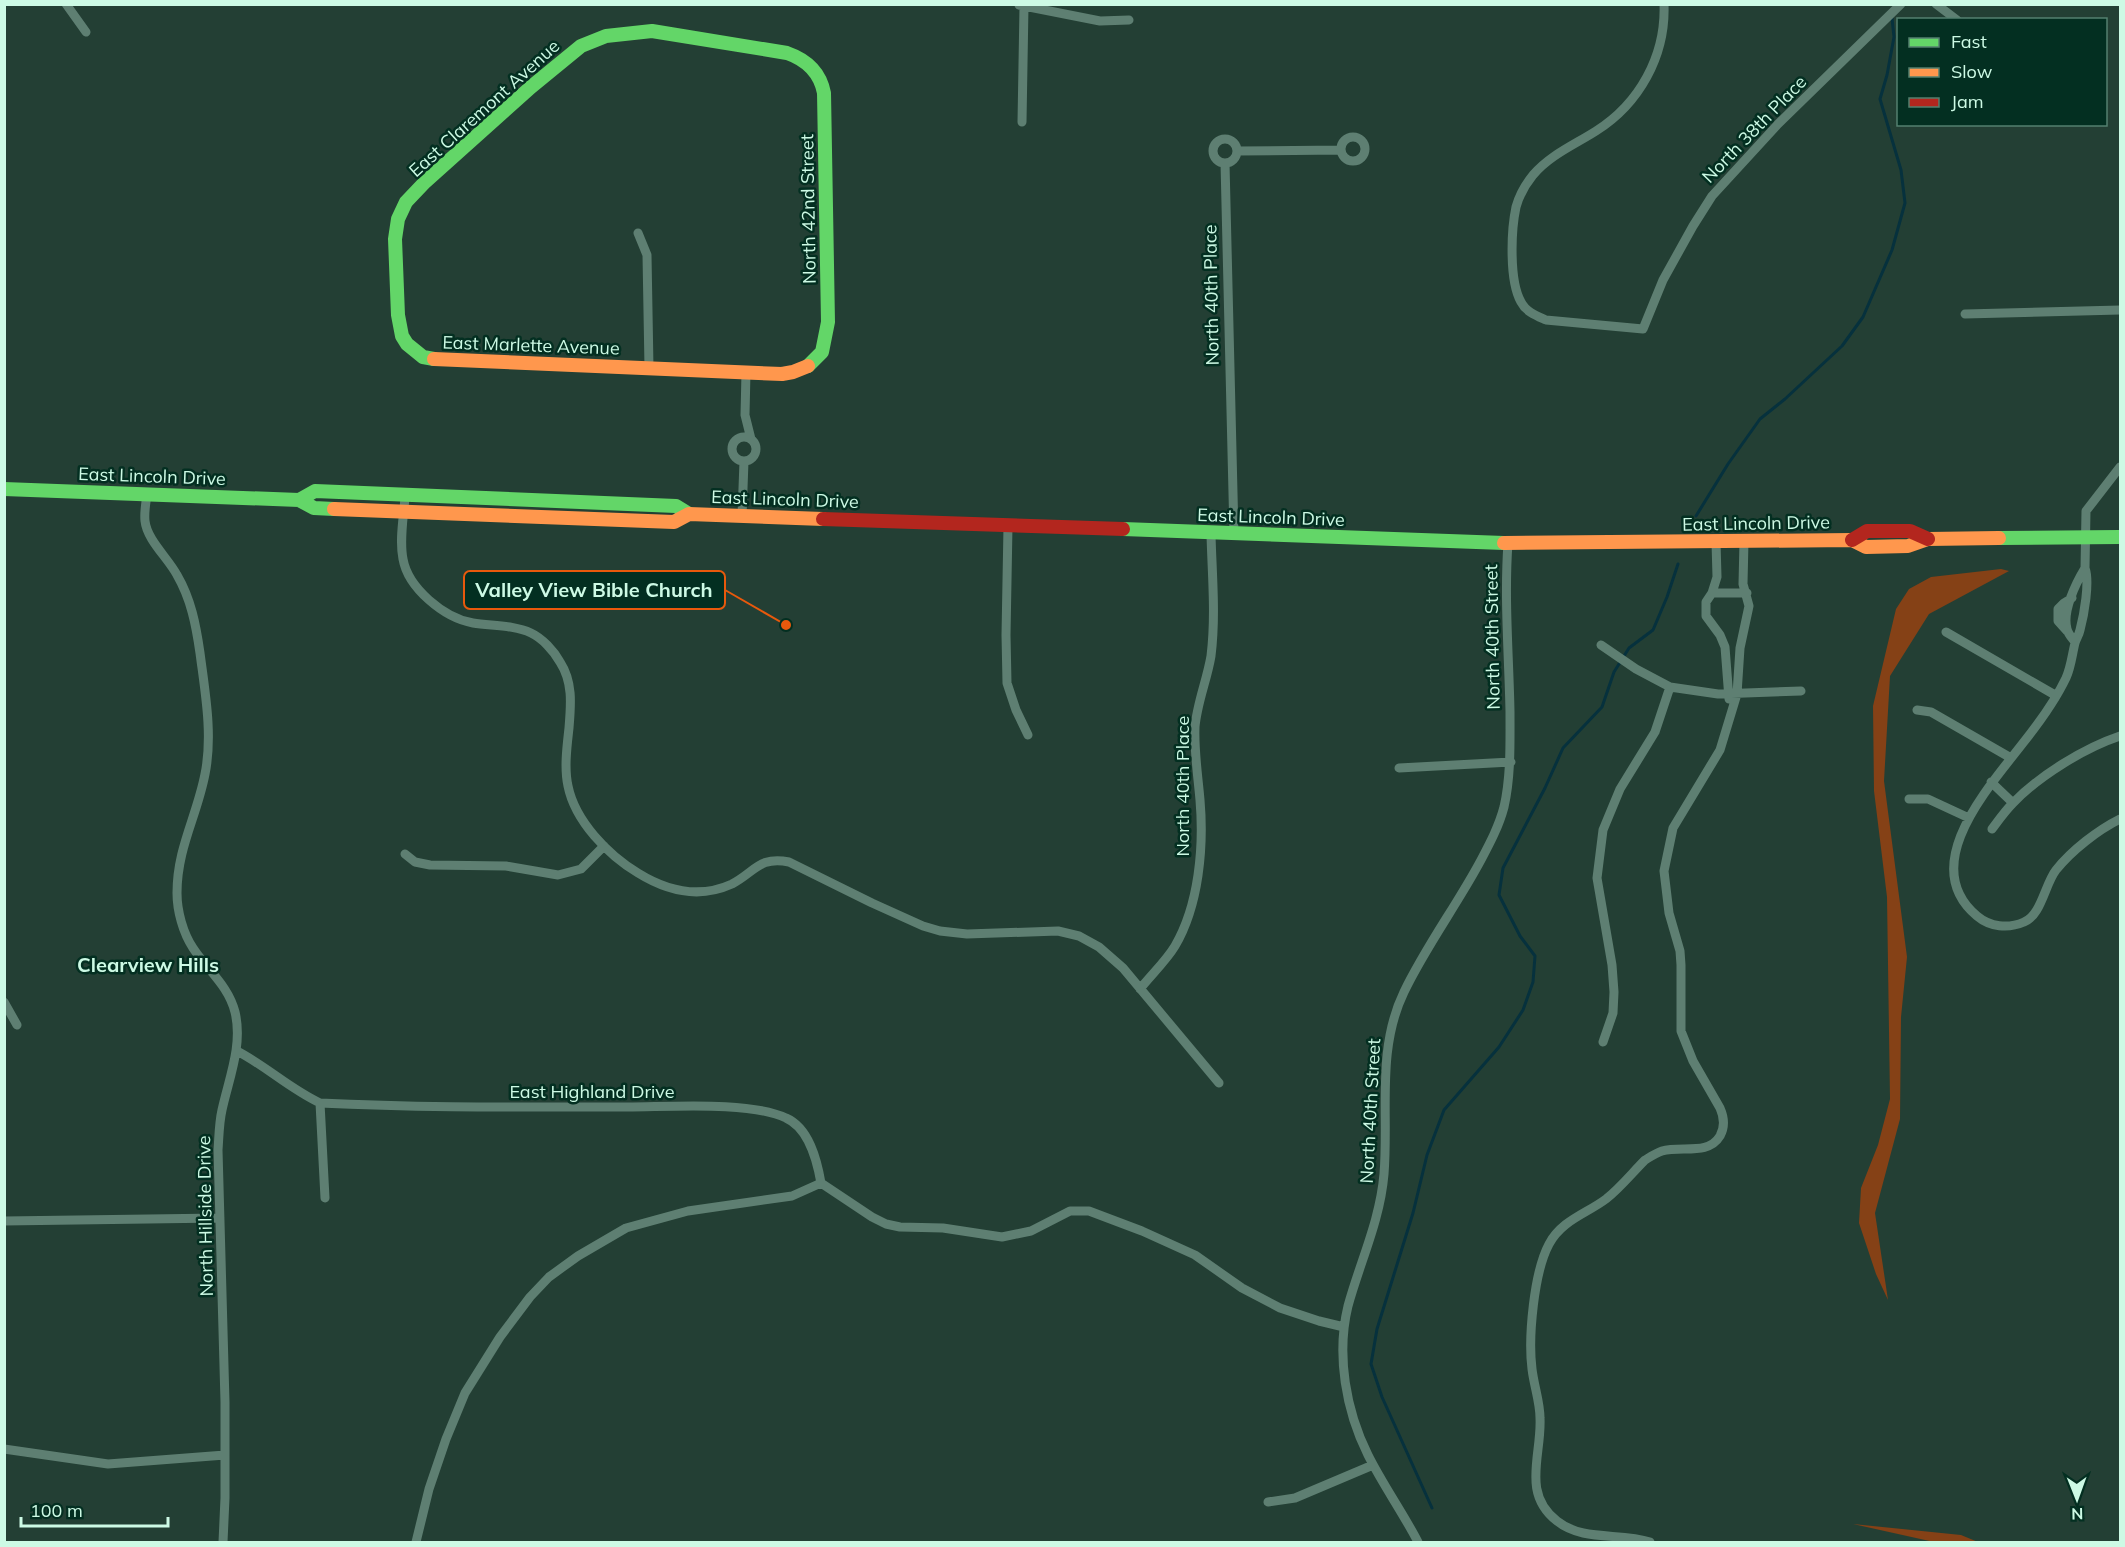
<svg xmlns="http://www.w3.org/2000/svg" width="2125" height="1547" font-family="Mulish,sans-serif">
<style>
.green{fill:#854116}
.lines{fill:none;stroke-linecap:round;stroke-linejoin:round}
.stream{stroke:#06313d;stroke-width:3}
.street{stroke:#5e7f72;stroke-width:9}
.fast{stroke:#63d668;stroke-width:14}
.slow{stroke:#ff974d;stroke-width:14}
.jam{stroke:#b3261e;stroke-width:14}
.labels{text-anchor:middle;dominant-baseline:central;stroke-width:5;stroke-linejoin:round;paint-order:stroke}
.street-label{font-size:18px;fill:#cdfae5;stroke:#032f21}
.neighbourhood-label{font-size:20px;font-weight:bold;fill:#cdfae5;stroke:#032f21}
.leader{fill:none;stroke:#e8590c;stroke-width:2}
.callout-dot{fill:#e8590c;stroke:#032f21;stroke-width:2}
.callout{fill:#032f21;stroke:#e8590c;stroke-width:2}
.callout-label{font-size:20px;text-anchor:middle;font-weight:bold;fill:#cdfae5}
</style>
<rect width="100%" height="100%" fill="#233f34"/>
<!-- green -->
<path class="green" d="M 2001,569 L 2009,571 L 1929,614 L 1890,676 L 1884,781 L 1907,957 L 1901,1017 L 1900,1119 L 1875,1213 L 1888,1300 L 1876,1274 L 1859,1223 L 1861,1188 L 1878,1145 L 1890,1099 L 1887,897 L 1874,791 L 1873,706 L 1896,609 L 1909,589 L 1931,577 Z
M 1853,1524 L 1961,1535 L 1978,1542 L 1934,1542 Z"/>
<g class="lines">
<!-- stream -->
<path class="stream" d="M 1696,516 L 1728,464 L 1760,419 L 1785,399 L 1842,346 L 1863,317 L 1892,250 L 1905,203 L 1901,170 L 1880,99 L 1887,75 L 1894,37 L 1892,18
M 1432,1508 L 1382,1397 L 1371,1364 L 1377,1329 L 1413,1213 L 1427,1155 L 1444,1110 L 1499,1047 L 1523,1010 L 1533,982 L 1535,956 L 1520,936 L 1499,895 L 1503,868 L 1545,788 L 1563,748 L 1602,707 L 1614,672 L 1629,648 L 1653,630 L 1667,597 L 1678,564"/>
<!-- street -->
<path class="street" d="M 66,4 L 86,32
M 1664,4 C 1666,56 1639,104 1596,131 C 1574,145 1550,155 1533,175 C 1525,185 1519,196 1516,207 C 1511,231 1509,281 1521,302 C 1526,312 1537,316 1546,320 L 1643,329 L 1663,280 L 1693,226 L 1712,196 L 1778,124 L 1901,4
M 1936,4 L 1957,20
M 1019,5 L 1100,21 L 1129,20
M 1022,122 L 1024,6
M1341 149a12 12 0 1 1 24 0a12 12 0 1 1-24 0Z
M1213 151a12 12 0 1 1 24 0a12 12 0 1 1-24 0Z
M 1237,151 L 1341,150
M 1225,163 L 1234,534
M 638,233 L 647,255 L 649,368
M 1965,314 L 2120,310
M 746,372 L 745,415 L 751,439
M732 449a12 12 0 1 1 24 0a12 12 0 1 1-24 0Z
M 2120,467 L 2086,511 L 2085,568 C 2090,582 2084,615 2080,630 C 2079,635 2076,639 2075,643 C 2072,655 2071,667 2066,678 C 2055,701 2039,723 2023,743 C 1990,786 1916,865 1977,916 C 1990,927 2008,929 2024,922 C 2041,916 2045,884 2056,870 C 2072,850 2098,830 2120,819
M 147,494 C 146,502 144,512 145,521 C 147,540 168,558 177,575 C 191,599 196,625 200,653 C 205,692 213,735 205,774 C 197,816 177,848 177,893 C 177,911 183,933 193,948 C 208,971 228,985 235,1012 C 243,1045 229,1078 222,1110 C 219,1123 219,1137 218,1150 L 225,1402 L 225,1498 L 223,1542
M 405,496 C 404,516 399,539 403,559 C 408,588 444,618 473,623 C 492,626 514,625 531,633 C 542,638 554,651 560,662 C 573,682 571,704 569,728 C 567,746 564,768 568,786 C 575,821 608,855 638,873 C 667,891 699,899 732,884 C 755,872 759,856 789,862 L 872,903 L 923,926 L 940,931 L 967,934 L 1058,931 L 1079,936 L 1099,947 L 1123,968 L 1219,1083
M 742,516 L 744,461
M 1008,526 L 1006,635 L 1007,683 L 1016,710 L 1028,735
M 1716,542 L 1717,577 L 1712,593 L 1706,602 L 1706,616 L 1720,635 L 1725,647 L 1729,699
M 1712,593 L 1747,593
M 2067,631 L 2058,621 L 2058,609 L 2064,603 L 2072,598
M 1946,632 L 2055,695
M 2075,642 C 2072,638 2068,634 2067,629 C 2062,611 2076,583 2085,568
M 1601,645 L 1636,669 L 1670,687 L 1718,694 L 1801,691
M 1917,710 L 1931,712 L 2011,758
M 1399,768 L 1511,762
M 1991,782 L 2013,803
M 1909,799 L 1928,799 L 1969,818
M 1992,829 C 1998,821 2005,811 2013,803 C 2039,776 2084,748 2120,736
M 405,854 L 415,862 L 430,865 L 506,866 L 558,875 L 581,869 L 604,846
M 1140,989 C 1151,975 1166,961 1175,946 C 1199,905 1204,847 1200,800 C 1198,776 1194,752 1195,727 C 1197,703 1207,680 1211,656 C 1216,615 1212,575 1211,534
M 4,1002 L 17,1025
M 1603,1042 L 1613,1013 L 1614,992 L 1612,965 L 1597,878 L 1603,830 L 1620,789 L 1655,732 L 1670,687
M 237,1051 C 266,1066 290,1089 320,1103 L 325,1198
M 320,1103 C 423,1108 525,1107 628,1107 C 669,1107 750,1101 786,1118 C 809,1128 817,1160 821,1183
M 821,1183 L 872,1217 L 886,1224 L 900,1227 L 943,1228 L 1002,1237 L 1031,1231 L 1070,1211 L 1089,1211 L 1142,1231 L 1195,1255 L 1242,1288 L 1280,1308 L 1319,1321 L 1344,1327
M 4,1221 L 220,1218
M 4,1449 L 108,1464 L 225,1455
M 1268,1502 L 1295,1498 L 1373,1465
M 416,1542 L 429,1489 L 446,1439 L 465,1393 L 500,1337 L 530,1297 L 549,1277 L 578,1256 L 626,1228 L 688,1211 L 792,1196 L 821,1183
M 1418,1542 C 1403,1513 1383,1485 1368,1455 C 1346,1411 1336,1355 1348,1306 C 1360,1262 1380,1221 1384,1174 C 1389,1113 1376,1050 1404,992 C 1426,946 1457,905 1481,860 C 1490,843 1499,826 1504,807 C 1511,776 1510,744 1510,712 C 1509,657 1504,599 1508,543
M 1650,1542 C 1620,1532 1583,1542 1557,1521 C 1521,1493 1542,1455 1540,1418 C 1540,1402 1534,1386 1532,1369 C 1528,1337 1534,1272 1549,1244 C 1562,1220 1586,1214 1606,1199 C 1620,1188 1632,1173 1645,1160 C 1650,1157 1656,1153 1662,1151 C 1681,1145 1708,1156 1720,1136 C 1725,1127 1724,1117 1720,1108 L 1693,1061 L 1681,1031 L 1681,965 L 1680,951 L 1669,913 L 1664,871 L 1673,828 L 1720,750 L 1737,694 L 1740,648 L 1749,606 L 1743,584 L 1744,541"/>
<!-- fast -->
<path class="fast" d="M 652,31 L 787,53 C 807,60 820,72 824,93 L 828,322 L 822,352 L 808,366
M 434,359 L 423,357 L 407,344 L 402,336 L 398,315 L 395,239 L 398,219 L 406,202 L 425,182 L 531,87 L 581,46 L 606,36 L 652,31
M 4,489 L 299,500 L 314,508 L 334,509
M 299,500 L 315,491 L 676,506 L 689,514
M 1123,529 L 1504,543
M 1999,538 L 2120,537"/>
<!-- slow -->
<path class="slow" d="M 434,359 L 782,374 L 793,372 L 808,366
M 334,509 L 674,522 L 689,514 L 823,519
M 1504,543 L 1852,540 L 1866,547 L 1908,546 L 1928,539 L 1999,538"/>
<!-- jam -->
<path class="jam" d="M 823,519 L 1123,529
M 1852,540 L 1867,531 L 1910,531 L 1928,539"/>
</g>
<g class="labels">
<!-- street labels -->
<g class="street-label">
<text transform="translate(484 108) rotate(-42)">East Claremont Avenue</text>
<text transform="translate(1754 129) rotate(-46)">North 38th Place</text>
<text transform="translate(808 209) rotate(-91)">North 42nd Street</text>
<text transform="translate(1211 295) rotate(-91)">North 40th Place</text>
<text transform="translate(531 345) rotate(2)">East Marlette Avenue</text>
<text transform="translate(152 476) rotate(2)">East Lincoln Drive</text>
<text transform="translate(785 499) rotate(2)">East Lincoln Drive</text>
<text transform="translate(1271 517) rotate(2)">East Lincoln Drive</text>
<text transform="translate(1756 523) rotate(-1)">East Lincoln Drive</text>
<text transform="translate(1492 637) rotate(-91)">North 40th Street</text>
<text transform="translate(1182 786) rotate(-90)">North 40th Place</text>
<text x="592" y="1091">East Highland Drive</text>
<text transform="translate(1370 1111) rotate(-87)">North 40th Street</text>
<text transform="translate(205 1216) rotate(-91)">North Hillside Drive</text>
</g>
<!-- neighbourhood labels -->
<g class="neighbourhood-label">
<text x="148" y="964">Clearview Hills</text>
</g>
</g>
<!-- callouts -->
<path class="leader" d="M786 625L725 590"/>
<circle class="callout-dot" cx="786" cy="625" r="6"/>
<rect class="callout" x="464" y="571" width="261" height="38" rx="6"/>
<g class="callout-label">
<text x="594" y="597">Valley View Bible Church</text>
</g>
<!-- border -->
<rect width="2125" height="1547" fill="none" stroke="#cdfae5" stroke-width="12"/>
<!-- legend -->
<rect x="1897" y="18" width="210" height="108" fill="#032f21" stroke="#54806f" stroke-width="1.5"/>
<rect x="1909" y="38" width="30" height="9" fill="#63d668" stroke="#54806f" stroke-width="1.5"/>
<text x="1951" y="48" font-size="18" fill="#cdfae5">Fast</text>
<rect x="1909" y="68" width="30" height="9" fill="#ff974d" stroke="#54806f" stroke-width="1.5"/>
<text x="1951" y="78" font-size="18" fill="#cdfae5">Slow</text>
<rect x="1909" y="98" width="30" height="9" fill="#b3261e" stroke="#54806f" stroke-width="1.5"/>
<text x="1951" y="108" font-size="18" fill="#cdfae5">Jam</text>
<!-- north arrow -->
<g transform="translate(2077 1499) rotate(179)" stroke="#032f21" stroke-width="4.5" paint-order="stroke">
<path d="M0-4.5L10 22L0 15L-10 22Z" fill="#cdfae5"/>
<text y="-9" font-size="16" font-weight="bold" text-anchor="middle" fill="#cdfae5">N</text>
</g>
<!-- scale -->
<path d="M21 1517v9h147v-9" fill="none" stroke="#cdfae5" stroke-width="3"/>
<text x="30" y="1517" font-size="18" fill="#cdfae5" stroke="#032f21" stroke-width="4.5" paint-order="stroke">100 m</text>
</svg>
